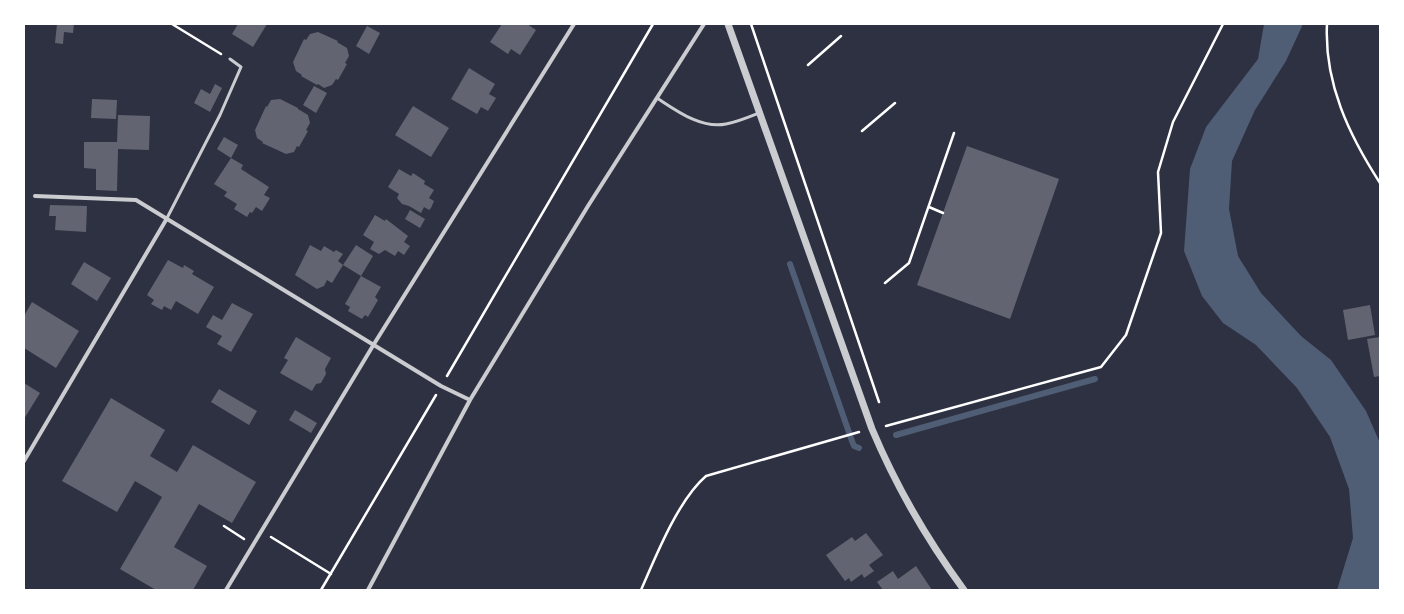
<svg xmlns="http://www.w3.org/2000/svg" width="1404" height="614" font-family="'PT Sans Narrow',sans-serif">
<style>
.water{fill:#4f5d75}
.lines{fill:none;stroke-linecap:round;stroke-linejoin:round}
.stream{stroke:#4f5d75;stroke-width:6}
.building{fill:#626471}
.path{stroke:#fff;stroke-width:2.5}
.service{stroke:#caccd0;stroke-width:3}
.minor{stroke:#caccd0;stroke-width:4}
.tertiary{stroke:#caccd0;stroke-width:7}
</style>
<rect width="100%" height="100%" fill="#2d3142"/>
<!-- water -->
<path class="water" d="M 1264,24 L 1303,24 L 1286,61 L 1255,110 L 1232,161 L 1229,209 L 1238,256 L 1261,293 L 1301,336 L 1331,360 L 1366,411 L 1380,443 L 1380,590 L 1337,590 L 1353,538 L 1349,489 L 1330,437 L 1297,388 L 1256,345 L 1223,323 L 1202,296 L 1184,251 L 1190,169 L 1206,127 L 1258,59 Z"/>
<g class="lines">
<!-- stream -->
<path class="stream" d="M 790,264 L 852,441 L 854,446 L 859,448
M 896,435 L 1095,379"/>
</g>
<!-- building -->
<path class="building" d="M 57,24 L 74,24 L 73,33 L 64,32 L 63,44 L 55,43 Z
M 238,24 L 267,24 L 253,47 L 232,34 Z
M 502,24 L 527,24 L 536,30 L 520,55 L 511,49 L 508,54 L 490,42 Z
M 367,26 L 380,33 L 369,54 L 356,46 Z
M 318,32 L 338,41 L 337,42 L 347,48 L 349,56 L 345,63 L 347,64 L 338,80 L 336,79 L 332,85 L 324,88 L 318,84 L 317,85 L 301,76 L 302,75 L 296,71 L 293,62 L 304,39 L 306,40 L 310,34 Z
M 469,68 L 495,84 L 489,94 L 496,98 L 488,111 L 481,107 L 477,114 L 451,99 Z
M 215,84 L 222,88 L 210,112 L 194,103 L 201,89 L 210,94 Z
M 314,86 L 327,93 L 316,113 L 303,105 Z
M 92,99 L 117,100 L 116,119 L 91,118 Z
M 280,99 L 298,108 L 298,109 L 308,115 L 310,123 L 306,130 L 308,131 L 299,147 L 297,146 L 294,152 L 286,154 L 262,143 L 263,142 L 257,138 L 255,130 L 266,106 L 267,107 L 271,100 Z
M 413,106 L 449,128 L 431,157 L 395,135 Z
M 118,115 L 150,116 L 149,150 L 118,149 L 117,191 L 96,190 L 96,169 L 84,168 L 84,142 L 117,142 Z
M 224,137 L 238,145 L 231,158 L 217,149 Z
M 967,146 L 1059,179 L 1010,319 L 917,285 Z
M 231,158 L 243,165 L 241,169 L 269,187 L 264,195 L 270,198 L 262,211 L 256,207 L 252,213 L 250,212 L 247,217 L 234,209 L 237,204 L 224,196 L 227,192 L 214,184 Z
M 399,169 L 411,176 L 413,173 L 425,181 L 424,184 L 434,190 L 429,198 L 434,201 L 431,208 L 429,210 L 424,207 L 421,213 L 409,206 L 402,204 L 397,198 L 399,194 L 388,187 Z
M 50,205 L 87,206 L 86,232 L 55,230 L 56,216 L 49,216 Z
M 410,210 L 425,219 L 420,228 L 405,219 Z
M 375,215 L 385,221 L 386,219 L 408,236 L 404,242 L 410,246 L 404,255 L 398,251 L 395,256 L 385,250 L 379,254 L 370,249 L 374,242 L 363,235 Z
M 310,245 L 321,251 L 324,246 L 334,252 L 336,250 L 343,254 L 338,261 L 343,265 L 356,245 L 373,256 L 361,276 L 343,265 L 332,283 L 327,280 L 324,286 L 317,289 L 295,275 Z
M 168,260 L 183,268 L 184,265 L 194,271 L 192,274 L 214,287 L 198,314 L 176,301 L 171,310 L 164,306 L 162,310 L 151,304 L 154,300 L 147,295 Z
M 84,262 L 111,278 L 97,301 L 71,284 Z
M 361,276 L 381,287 L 375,297 L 378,300 L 368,317 L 365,315 L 362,319 L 348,311 L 350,307 L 345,304 Z
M 32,302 L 79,331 L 56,368 L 24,348 L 24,316 Z
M 232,303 L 253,314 L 231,352 L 217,344 L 222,336 L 206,327 L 213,315 L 222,320 Z
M 1370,305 L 1375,335 L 1348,340 L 1343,310 Z
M 296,337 L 331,358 L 325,369 L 326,374 L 321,383 L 316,384 L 312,391 L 280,373 L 288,360 L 284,358 Z
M 1380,337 L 1380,376 L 1374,377 L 1367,339 Z
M 24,383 L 40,393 L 24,419 Z
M 219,389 L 257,411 L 249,425 L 211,402 Z
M 111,398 L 165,430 L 150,456 L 177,472 L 193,445 L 256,482 L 232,523 L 199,504 L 174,547 L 207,566 L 193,590 L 156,590 L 120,569 L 162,497 L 135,481 L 117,512 L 62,481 Z
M 295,410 L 317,423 L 311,433 L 289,420 Z
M 866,533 L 883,555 L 869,565 L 874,571 L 864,578 L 862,574 L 851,582 L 849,578 L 845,581 L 826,555 L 852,537 L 855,541 Z
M 916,566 L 932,590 L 883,590 L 877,582 L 893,571 L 898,579 Z"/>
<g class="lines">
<!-- path -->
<path class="path" d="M 172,24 L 221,54
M 751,24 L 879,402
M 1327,24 C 1324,83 1349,135 1380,183
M 808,65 L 841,36
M 862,131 L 895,103
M 929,207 L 943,213
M 885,283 L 909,263 L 954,133
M 447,376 L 653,24
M 886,426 L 1101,367 L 1126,335 L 1161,233 L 1158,172 L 1173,122 L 1223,24
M 224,526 L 244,539
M 271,537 L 331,574
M 321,590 L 436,395
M 641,590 C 656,556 678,500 706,476 L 859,432"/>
<!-- service -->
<path class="service" d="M 657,98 C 677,111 701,129 726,124 C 737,122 749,117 759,113
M 166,220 L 220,115 L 241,67 L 230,59"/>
<!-- minor -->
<path class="minor" d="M 35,196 L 136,200 L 441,386 L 470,400
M 24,461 L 166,220
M 226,590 L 374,344 L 574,24
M 368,590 L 470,400 L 588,206 L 704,24"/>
<!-- tertiary -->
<path class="tertiary" d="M 728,24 L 872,429 C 896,486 928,541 964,590"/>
</g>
<!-- border -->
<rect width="1404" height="614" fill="none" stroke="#ffffff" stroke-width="50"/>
</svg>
